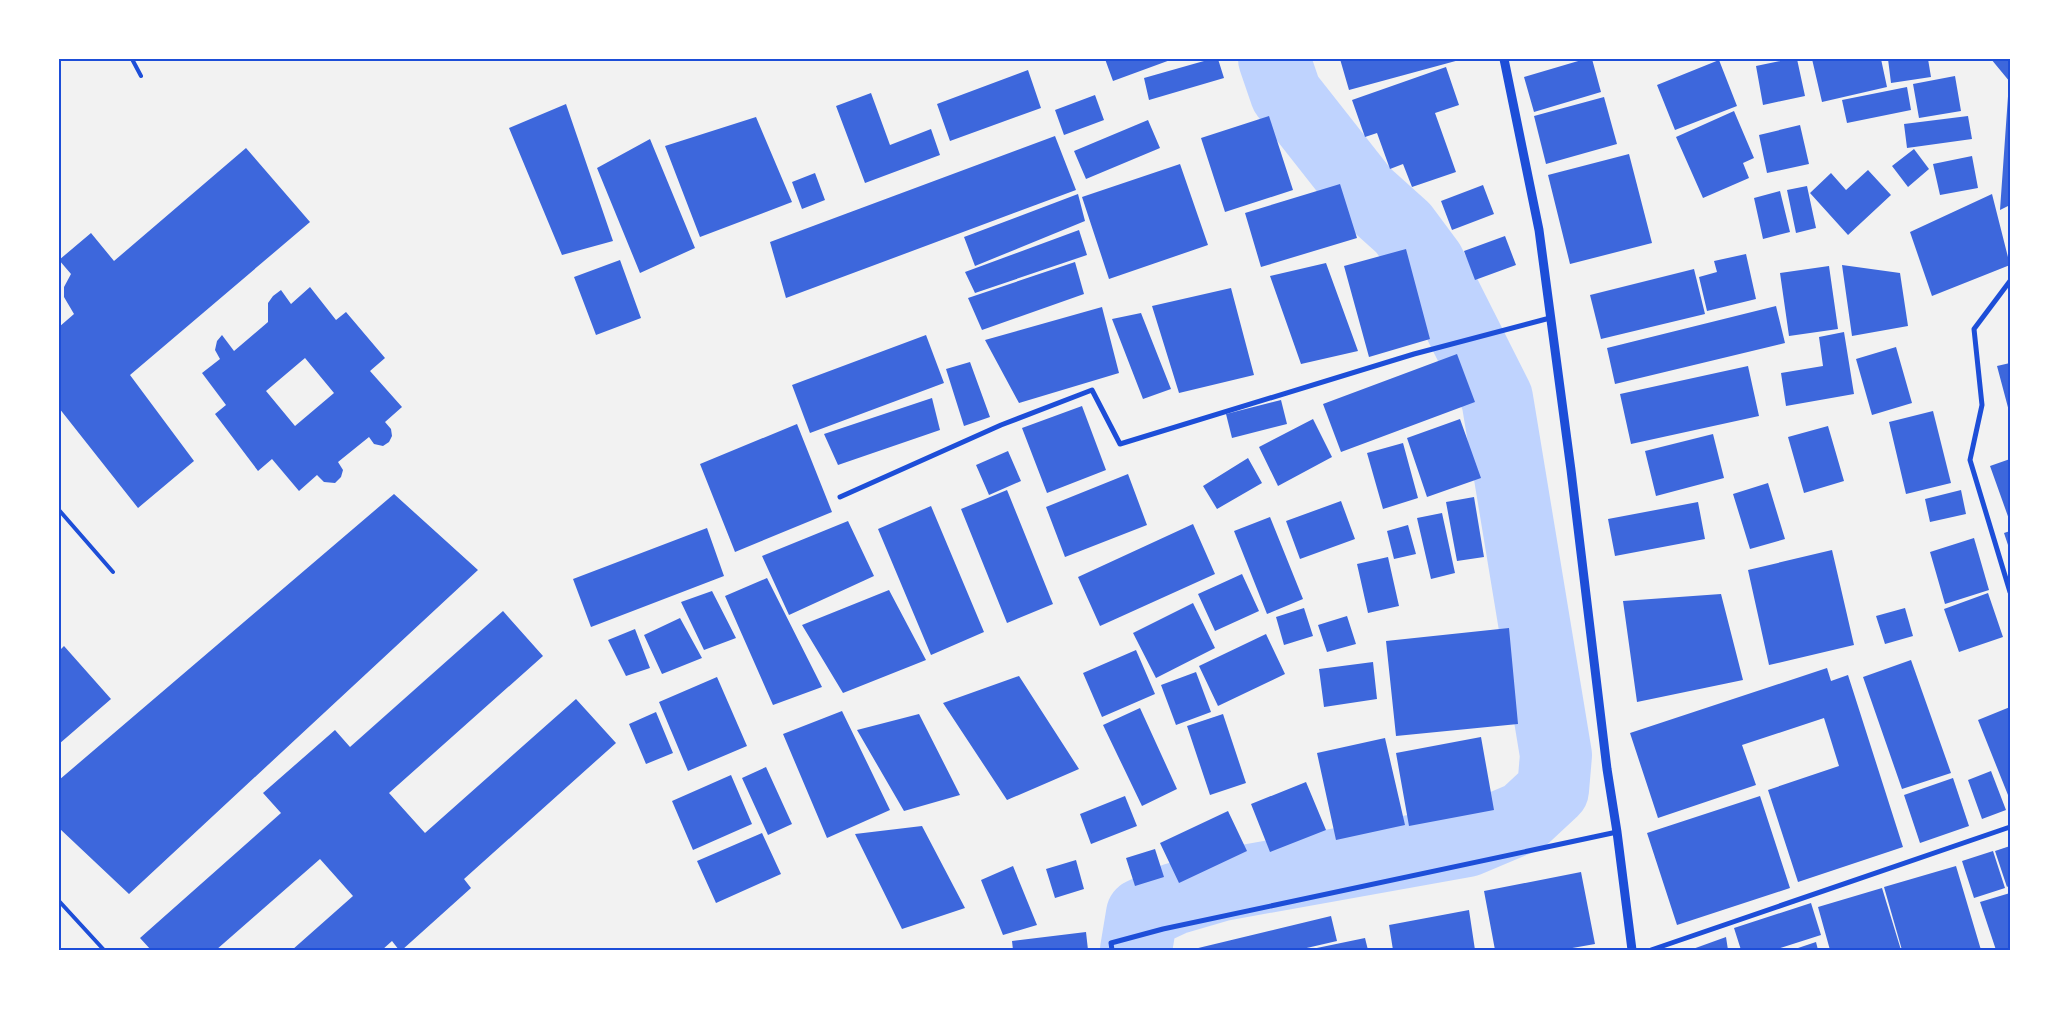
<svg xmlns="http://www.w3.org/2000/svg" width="2069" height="1009" font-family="Arial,sans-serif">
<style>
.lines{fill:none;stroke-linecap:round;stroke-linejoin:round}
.river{stroke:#bfd3fe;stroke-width:72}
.building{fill:#3d67dc;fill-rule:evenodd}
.service{stroke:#1d4ed8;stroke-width:4}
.minor{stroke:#1d4ed8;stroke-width:5}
.tertiary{stroke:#1d4ed8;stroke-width:9}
.neatline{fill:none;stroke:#1d4ed8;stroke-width:2}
</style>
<rect width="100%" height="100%" fill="#f2f2f2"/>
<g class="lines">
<!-- river -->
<path class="river" d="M 1136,950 L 1142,914 L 1174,899 L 1222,885 L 1467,841 L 1524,817 L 1553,790 L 1556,755 L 1497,398 L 1429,263 L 1403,228 L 1364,193 L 1286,94 L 1274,59"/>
</g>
<!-- building -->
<path class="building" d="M 1105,59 L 1173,59 L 1113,81 Z
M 1211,59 L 1218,59 L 1224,78 L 1149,100 L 1144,78 Z
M 1340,59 L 1463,59 L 1349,90 Z
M 1585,59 L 1592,59 L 1601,92 L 1534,112 L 1524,77 Z
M 1790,59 L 1797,59 L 1805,96 L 1763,105 L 1756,66 Z
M 1812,59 L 1881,59 L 1887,87 L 1822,102 Z
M 1888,59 L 1928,59 L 1931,77 L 1891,83 Z
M 1991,59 L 2010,59 L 2010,82 Z
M 1719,60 L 1737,106 L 1675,130 L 1657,85 Z
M 1446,67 L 1459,105 L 1435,113 L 1456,172 L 1412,187 L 1403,164 L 1390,169 L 1377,133 L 1365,137 L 1352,100 Z
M 1028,70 L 1041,108 L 950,141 L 937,104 Z
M 1955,76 L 1961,111 L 1919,118 L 1913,84 Z
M 2009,82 L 2010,205 L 2000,210 Z
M 1907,87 L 1911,110 L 1847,123 L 1842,100 Z
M 871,93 L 890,145 L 931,129 L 940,155 L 865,183 L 836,106 Z
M 1095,95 L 1104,120 L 1064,135 L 1055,110 Z
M 1604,97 L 1617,144 L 1546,164 L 1534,116 Z
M 566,104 L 613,241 L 562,255 L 509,128 Z
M 1734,111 L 1754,158 L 1743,163 L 1749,178 L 1703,198 L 1676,137 Z
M 1269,116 L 1293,190 L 1225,212 L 1201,138 Z
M 1968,116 L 1972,139 L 1907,148 L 1904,124 Z
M 756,117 L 792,202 L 700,237 L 665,146 Z
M 1148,120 L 1160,148 L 1086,179 L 1074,151 Z
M 1800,125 L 1809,164 L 1767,173 L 1759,135 Z
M 1055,136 L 1076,190 L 786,298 L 770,242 Z
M 650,139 L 695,248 L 640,273 L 597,168 Z
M 246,148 L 310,222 L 130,375 L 194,461 L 138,508 L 59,408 L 59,327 L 74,314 L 64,297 L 64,287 L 71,274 L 59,260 L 91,233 L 114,261 Z
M 1914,149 L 1929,169 L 1908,187 L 1892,166 Z
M 1629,154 L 1652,243 L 1570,264 L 1548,175 Z
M 1972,156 L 1978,188 L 1940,195 L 1933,164 Z
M 1180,164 L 1208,245 L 1109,279 L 1082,197 Z
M 1868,170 L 1891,195 L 1848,235 L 1810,193 L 1831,173 L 1846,190 Z
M 815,173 L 825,200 L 802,209 L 792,182 Z
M 1340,184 L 1357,238 L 1261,267 L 1245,213 Z
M 1483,185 L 1494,214 L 1452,230 L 1441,201 Z
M 1807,186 L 1816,228 L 1796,233 L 1787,190 Z
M 1780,191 L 1790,232 L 1763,239 L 1754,198 Z
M 1078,194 L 1085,221 L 975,266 L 964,237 Z
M 1992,194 L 2010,265 L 1932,296 L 1910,232 Z
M 1079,230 L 1087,255 L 975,293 L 965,272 Z
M 1505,236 L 1516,265 L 1475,280 L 1464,251 Z
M 1406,249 L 1430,339 L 1369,357 L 1344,266 Z
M 1746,254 L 1756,299 L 1707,311 L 1699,277 L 1717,272 L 1714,261 Z
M 620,260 L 641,318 L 596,335 L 574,277 Z
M 1075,262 L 1084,294 L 982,330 L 968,298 Z
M 1326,263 L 1358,351 L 1301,364 L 1270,276 Z
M 1842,265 L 1900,273 L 1908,326 L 1852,336 Z
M 1829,266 L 1838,329 L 1789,336 L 1780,273 Z
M 1694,269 L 1705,314 L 1601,339 L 1590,295 Z
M 310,287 L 336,320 L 346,312 L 385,358 L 370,371 L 402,407 L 385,422 L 391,429 L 392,436 L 389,442 L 383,446 L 374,444 L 369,437 L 338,462 L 343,470 L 341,477 L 335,483 L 324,482 L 317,475 L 299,491 L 272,459 L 258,471 L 215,414 L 226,405 L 202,373 L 220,359 L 215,350 L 217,341 L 222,335 L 234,351 L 268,322 L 268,303 L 273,296 L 281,290 L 291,304 ZM 305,358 L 334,393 L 295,426 L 266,391 Z
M 1231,288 L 1254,375 L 1179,393 L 1152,306 Z
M 1776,306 L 1785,343 L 1615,384 L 1607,348 Z
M 1102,307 L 1119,373 L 1019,403 L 985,340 Z
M 1141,313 L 1171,389 L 1143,399 L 1112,319 Z
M 1844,332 L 1854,394 L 1786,406 L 1781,373 L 1823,366 L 1819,337 Z
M 926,335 L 944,383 L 810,433 L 792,385 Z
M 1896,347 L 1912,403 L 1872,415 L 1856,359 Z
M 1457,354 L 1475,402 L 1341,452 L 1323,404 Z
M 970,362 L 990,417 L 964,426 L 946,369 Z
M 2010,363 L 2010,415 L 1997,366 Z
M 1748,366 L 1759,416 L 1631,444 L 1620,394 Z
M 932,398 L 940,430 L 838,465 L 824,434 Z
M 1281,400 L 1287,424 L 1232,438 L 1226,414 Z
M 1082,406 L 1106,470 L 1047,493 L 1022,428 Z
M 1933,411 L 1951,483 L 1906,494 L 1889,422 Z
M 1313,419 L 1332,457 L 1278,486 L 1259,447 Z
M 1460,419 L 1481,478 L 1427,497 L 1407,438 Z
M 797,424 L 832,512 L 735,552 L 700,464 Z
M 1828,426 L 1844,481 L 1804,493 L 1788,437 Z
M 1713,434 L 1724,478 L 1656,496 L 1645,451 Z
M 1403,443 L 1418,498 L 1383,509 L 1367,453 Z
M 1008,451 L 1021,481 L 989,495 L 976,465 Z
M 1248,458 L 1262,483 L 1217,509 L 1203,486 Z
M 2010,459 L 2010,522 L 1990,466 Z
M 1128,474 L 1147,525 L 1065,557 L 1046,507 Z
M 1768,483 L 1785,539 L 1750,549 L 1733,494 Z
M 1007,490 L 1053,604 L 1007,623 L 961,509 Z
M 1961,490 L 1966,514 L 1930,522 L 1925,499 Z
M 394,494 L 478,570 L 129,894 L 59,828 L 59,780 Z
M 1474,497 L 1484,557 L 1457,561 L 1446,502 Z
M 1341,501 L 1355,539 L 1300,559 L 1286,521 Z
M 1698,502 L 1705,539 L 1615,556 L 1608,519 Z
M 931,506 L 984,632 L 931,655 L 878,529 Z
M 1442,513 L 1455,573 L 1431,579 L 1417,518 Z
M 1270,517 L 1303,599 L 1267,614 L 1234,531 Z
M 848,521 L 874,576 L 789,615 L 762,556 Z
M 1193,524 L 1215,574 L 1100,626 L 1078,577 Z
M 1408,525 L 1416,554 L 1394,559 L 1387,531 Z
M 707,528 L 724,576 L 591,627 L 573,579 Z
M 2010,531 L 2010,551 L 2004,533 Z
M 1974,538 L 1989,590 L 1945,604 L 1930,552 Z
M 1832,550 L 1854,645 L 1769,665 L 1748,570 Z
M 1388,557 L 1399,606 L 1368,613 L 1357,564 Z
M 1242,574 L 1259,611 L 1215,631 L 1198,594 Z
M 767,578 L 822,687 L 773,705 L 725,596 Z
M 889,590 L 926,660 L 843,693 L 802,625 Z
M 712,591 L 736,638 L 704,650 L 681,602 Z
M 1988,593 L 2003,637 L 1959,652 L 1944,609 Z
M 1721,594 L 1743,680 L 1637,702 L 1623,601 Z
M 1193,603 L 1215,648 L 1156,678 L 1133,633 Z
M 1304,608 L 1313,636 L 1284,645 L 1276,617 Z
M 1905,608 L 1913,636 L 1885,644 L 1876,616 Z
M 503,611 L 543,656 L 389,793 L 425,833 L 576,699 L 616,743 L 464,879 L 471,888 L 402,950 L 399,950 L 392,941 L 382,950 L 292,950 L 353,896 L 320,859 L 216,950 L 151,950 L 140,938 L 281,813 L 263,793 L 335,730 L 350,747 Z
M 1347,616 L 1356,644 L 1327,652 L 1318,625 Z
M 680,618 L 702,658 L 662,674 L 644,635 Z
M 1509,628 L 1518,724 L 1396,736 L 1386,641 Z
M 635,629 L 650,668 L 626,676 L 608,640 Z
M 1266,634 L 1285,674 L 1218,706 L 1199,666 Z
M 64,646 L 111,699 L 59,744 L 59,651 Z
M 1136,650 L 1155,694 L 1102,717 L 1083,673 Z
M 1911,660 L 1951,773 L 1902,789 L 1863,677 Z
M 1373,662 L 1377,699 L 1324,707 L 1319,669 Z
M 1827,668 L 1831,681 L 1848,675 L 1903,847 L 1798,882 L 1768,790 L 1839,766 L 1824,718 L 1742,745 L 1756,785 L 1658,818 L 1630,733 Z
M 1196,672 L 1211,712 L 1176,725 L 1161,685 Z
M 1019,676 L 1079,769 L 1007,800 L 943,703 Z
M 717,677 L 747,746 L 688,771 L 659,702 Z
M 2010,707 L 2010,800 L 1978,720 Z
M 1140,708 L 1177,789 L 1142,806 L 1103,725 Z
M 842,711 L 890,810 L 827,838 L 783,734 Z
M 656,712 L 673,753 L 646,764 L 629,724 Z
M 919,714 L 960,795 L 904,811 L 857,730 Z
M 1223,714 L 1246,783 L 1210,795 L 1187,726 Z
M 1481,737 L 1494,810 L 1409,826 L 1396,753 Z
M 1385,738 L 1405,825 L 1336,840 L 1317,753 Z
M 766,767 L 792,824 L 768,835 L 742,778 Z
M 1991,771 L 2006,810 L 1982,819 L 1968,780 Z
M 731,775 L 752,824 L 693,850 L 672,801 Z
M 1953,778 L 1969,826 L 1920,843 L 1904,795 Z
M 1306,782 L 1326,830 L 1270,852 L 1251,804 Z
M 1125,796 L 1137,826 L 1091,844 L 1080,814 Z
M 1760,796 L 1790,888 L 1677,925 L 1647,833 Z
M 1228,811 L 1247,851 L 1179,883 L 1160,843 Z
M 922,826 L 965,908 L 902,929 L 855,834 Z
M 762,833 L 781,874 L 716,903 L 697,861 Z
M 2010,846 L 2010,885 L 2007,887 L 1995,851 Z
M 1155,849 L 1164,877 L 1135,886 L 1126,858 Z
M 1993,851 L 2005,888 L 1974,898 L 1962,861 Z
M 1076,860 L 1084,889 L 1055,898 L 1046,869 Z
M 1013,866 L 1037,925 L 1003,935 L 981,880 Z
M 1956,866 L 1981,950 L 1902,950 L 1884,887 Z
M 1581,872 L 1595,944 L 1561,950 L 1495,950 L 1484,891 Z
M 1882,888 L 1901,950 L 1830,950 L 1818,907 Z
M 2010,893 L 2010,950 L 1996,950 L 1980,902 Z
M 1811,903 L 1821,935 L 1774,950 L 1741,950 L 1734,928 Z
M 1469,910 L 1475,950 L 1393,950 L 1389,925 Z
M 1331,916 L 1337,941 L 1298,950 L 1190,950 Z
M 1086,932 L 1088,950 L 1013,950 L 1012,941 Z
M 1726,937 L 1728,950 L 1690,950 Z
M 1365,938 L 1368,950 L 1312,950 L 1312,949 Z
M 1816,942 L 1818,950 L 1792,950 Z"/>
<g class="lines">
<!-- service -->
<path class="service" d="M 132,59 L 141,76
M 59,510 L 113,572
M 59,901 L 104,950"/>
<!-- minor -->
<path class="minor" d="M 2010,281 L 1974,329 L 1982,405 L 1970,460 L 2010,592
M 840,497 L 1001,425 L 1092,390 L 1120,444 L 1414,354 L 1550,318
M 1112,950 L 1111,943 L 1163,929 L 1617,832
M 1651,950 L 2010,827"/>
<!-- tertiary -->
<path class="tertiary" d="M 1504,59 L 1539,230 L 1571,470 L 1607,769 L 1617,832 L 1632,950"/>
</g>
<!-- border -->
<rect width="2069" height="1009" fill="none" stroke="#ffffff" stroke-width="120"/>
<rect x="60" y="60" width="1949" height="889" class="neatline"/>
</svg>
